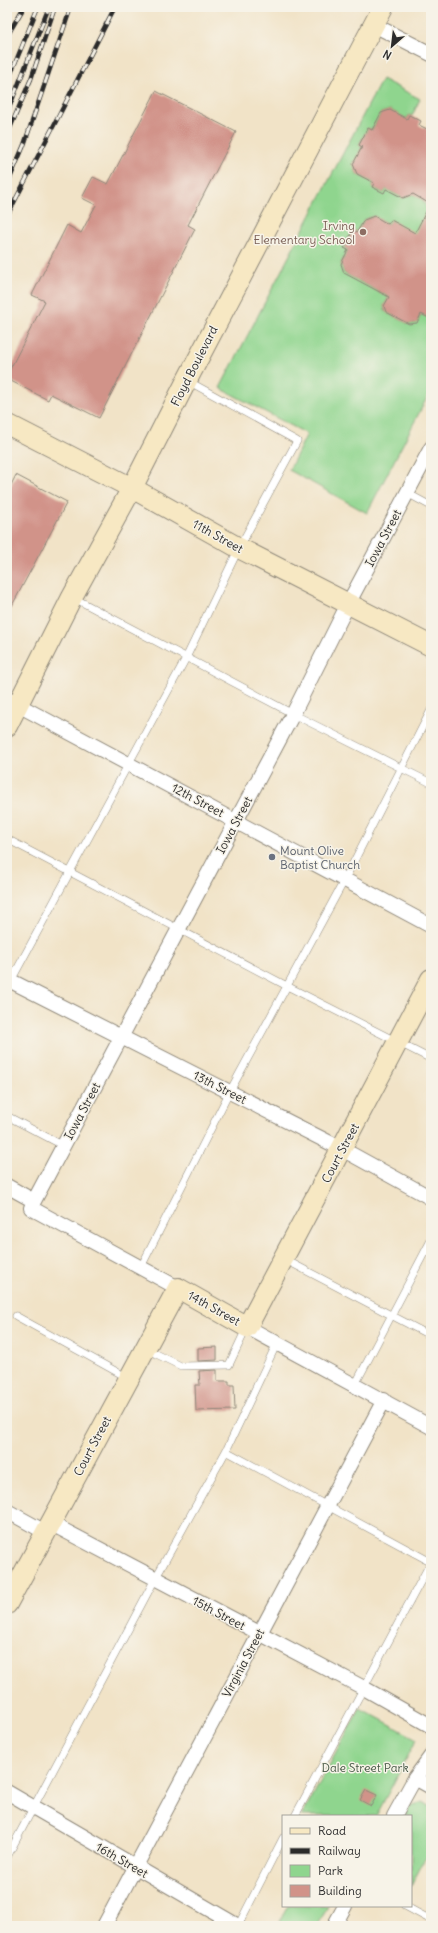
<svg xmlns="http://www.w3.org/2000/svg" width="438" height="1933" font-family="Delius,sans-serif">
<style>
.green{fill:#8fd58e;stroke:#5d805c}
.building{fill:#d19389}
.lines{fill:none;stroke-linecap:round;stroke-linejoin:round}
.lane-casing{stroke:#8e8779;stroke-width:8}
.street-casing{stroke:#8e8779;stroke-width:16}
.secondary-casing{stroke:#8e8779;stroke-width:22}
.lane{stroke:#fff;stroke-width:7}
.street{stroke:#fff;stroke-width:14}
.secondary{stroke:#f7e8c3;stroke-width:20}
.rail-casing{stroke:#2b2b2b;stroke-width:4.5}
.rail{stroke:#f7f3e8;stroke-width:3;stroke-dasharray:9;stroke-linecap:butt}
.education-dot{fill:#8d6e63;stroke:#f7f3e8;stroke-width:1.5}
.worship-dot{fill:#6b7280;stroke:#f7f3e8;stroke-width:1.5}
.labels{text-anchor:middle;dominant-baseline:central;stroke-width:3;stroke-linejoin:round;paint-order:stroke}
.education-label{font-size:12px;fill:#785e54;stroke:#f7f3e8;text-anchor:end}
.street-label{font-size:12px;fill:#2b2b2b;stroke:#f7f3e8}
.worship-label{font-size:12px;fill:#5b616d;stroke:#f7f3e8;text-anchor:start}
.park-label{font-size:12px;fill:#445644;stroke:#f7f3e8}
</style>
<rect width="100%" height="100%" fill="#f7f3e8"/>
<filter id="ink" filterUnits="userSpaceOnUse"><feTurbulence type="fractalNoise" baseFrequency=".025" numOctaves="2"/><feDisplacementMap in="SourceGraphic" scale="8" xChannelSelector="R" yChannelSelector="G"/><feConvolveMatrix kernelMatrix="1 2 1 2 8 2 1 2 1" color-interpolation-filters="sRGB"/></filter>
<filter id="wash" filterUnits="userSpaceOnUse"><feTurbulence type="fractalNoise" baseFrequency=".012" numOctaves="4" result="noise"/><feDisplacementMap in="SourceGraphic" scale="16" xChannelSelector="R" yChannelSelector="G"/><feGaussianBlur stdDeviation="0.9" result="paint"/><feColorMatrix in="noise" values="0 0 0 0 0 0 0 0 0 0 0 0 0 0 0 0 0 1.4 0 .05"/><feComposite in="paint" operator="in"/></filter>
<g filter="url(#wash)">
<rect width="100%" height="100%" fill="#f1e3c7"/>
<!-- green -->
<path class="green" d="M 382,79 L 420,99 L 412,116 L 409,115 L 407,119 L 390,110 L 381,113 L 372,130 L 368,128 L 359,145 L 362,147 L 354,164 L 357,174 L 374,183 L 372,187 L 384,193 L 386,189 L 403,198 L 413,194 L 423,200 L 427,210 L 419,240 L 391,220 L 388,224 L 374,216 L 364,220 L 357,232 L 353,230 L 344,248 L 348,250 L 341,264 L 344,273 L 389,297 L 384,306 L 386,312 L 409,324 L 417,323 L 421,314 L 431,319 L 431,390 L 367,513 L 289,470 L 307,434 L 220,388 Z
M 360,1708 L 417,1739 L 376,1816 L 302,1816 Z
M 423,1802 L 431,1807 L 431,1847 L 411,1886 L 411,1816 L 404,1816 L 410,1806 Z
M 288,1906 L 328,1906 L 317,1926 L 277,1926 Z"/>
<g id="blocks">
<!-- building -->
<path class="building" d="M 156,91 L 236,132 L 188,225 L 195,229 L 99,418 L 51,394 L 48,400 L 7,379 L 7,375 L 45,301 L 32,295 L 67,225 L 81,233 L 96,205 L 82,198 L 93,177 L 108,184 Z
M 390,110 L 407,119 L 409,115 L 421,121 L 419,125 L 431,131 L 431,319 L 421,314 L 417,323 L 409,324 L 386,312 L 384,306 L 389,297 L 344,273 L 341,264 L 348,250 L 344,248 L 353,230 L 357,232 L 364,220 L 374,216 L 388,224 L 391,220 L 415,233 L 430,204 L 413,194 L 403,198 L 386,189 L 384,193 L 372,187 L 374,183 L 357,174 L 353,164 L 362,147 L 359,145 L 368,128 L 372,130 L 381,113 Z
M 16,475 L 67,502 L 7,615 L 7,493 Z
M 217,1347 L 217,1360 L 198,1361 L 198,1348 Z
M 217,1370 L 217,1381 L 229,1381 L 229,1385 L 234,1385 L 235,1410 L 196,1411 L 195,1385 L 200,1385 L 199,1371 Z
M 366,1790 L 377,1795 L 371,1806 L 360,1800 Z"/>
</g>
</g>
<g filter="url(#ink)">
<use href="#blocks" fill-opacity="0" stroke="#8e8779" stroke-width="1"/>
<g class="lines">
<defs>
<path id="lane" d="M 407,493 L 431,506
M 74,598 L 293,714 L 431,783
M 7,839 L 287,986 L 431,1059
M 7,988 L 186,658 L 239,548 L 297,441 L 188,381
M 7,1116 L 64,1146
M 284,1259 L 431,1336
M 141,1267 L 229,1093 L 345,879 L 431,710
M 16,1316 L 128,1378
M 146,1349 L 181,1366 L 229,1365 L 246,1329
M 355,1385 L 431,1240
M 226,1451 L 431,1562
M 295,1816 L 431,1562
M 7,1857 L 155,1579 L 226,1451 L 277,1343
M 405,1906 L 431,1920
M 238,1926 L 283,1838"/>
<path id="street" d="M 374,25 L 431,54
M 7,699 L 431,926
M 7,979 L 342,1149 L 431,1198
M 7,1186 L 34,1201 L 31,1208 L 178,1288
M 34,1201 L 293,714 L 348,604 L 431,448
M 247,1327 L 431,1427
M 7,1511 L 45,1532
M 50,1523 L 362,1687 L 431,1726
M 415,1778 L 431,1787
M 7,1792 L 238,1926
M 394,1816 L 415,1778 L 431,1756
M 104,1926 L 384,1400
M 334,1926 L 345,1906"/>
<path id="secondary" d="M 7,424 L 132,488 L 239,548 L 431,646
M 7,726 L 72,597 L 132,488 L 187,380 L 383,7
M 7,1604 L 178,1288 L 247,1327 L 431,979"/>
</defs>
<!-- lane casing -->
<use href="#lane" class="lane-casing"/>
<!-- street casing -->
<use href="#street" class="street-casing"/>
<!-- secondary casing -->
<use href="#secondary" class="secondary-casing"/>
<!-- lane -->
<use href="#lane" class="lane"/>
<!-- street -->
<use href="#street" class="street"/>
<!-- secondary -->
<use href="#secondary" class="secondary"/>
<defs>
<path id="rail" d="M 7,36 L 24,7
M 7,83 L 38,7
M 7,113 L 49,7
M 7,135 L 31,79 L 55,7
M 7,185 L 24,145 L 71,7
M 7,216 L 115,7"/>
</defs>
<!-- rail casing -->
<use href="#rail" class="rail-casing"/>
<!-- rail -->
<use href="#rail" class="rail"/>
</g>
</g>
<!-- markers -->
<circle class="education-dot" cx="363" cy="232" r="4"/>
<circle class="worship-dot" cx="272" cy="857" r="4"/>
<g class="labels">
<!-- education labels -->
<g class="education-label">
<text x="355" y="225">Irving<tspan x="355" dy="14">Elementary School</tspan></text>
</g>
<!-- street labels -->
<g class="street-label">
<text transform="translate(194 366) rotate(-63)">Floyd Boulevard</text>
<text transform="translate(218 536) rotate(29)">11th Street</text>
<text transform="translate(383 538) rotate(-62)">Iowa Street</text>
<text transform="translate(198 800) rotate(28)">12th Street</text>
<text transform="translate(234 825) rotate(-62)">Iowa Street</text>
<text transform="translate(220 1087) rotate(27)">13th Street</text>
<text transform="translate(82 1111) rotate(-62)">Iowa Street</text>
<text transform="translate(340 1153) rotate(-62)">Court Street</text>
<text transform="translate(214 1308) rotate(29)">14th Street</text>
<text transform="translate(92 1446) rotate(-62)">Court Street</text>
<text transform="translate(219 1613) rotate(28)">15th Street</text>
<text transform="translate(243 1663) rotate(-62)">Virginia Street</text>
<text transform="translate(122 1860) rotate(30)">16th Street</text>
</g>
<!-- worship labels -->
<g class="worship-label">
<text x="280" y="850">Mount Olive<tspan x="280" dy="14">Baptist Church</tspan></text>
</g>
<!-- park labels -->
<g class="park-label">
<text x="365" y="1767">Dale Street Park</text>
</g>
</g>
<!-- margin -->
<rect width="438" height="1933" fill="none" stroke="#f7f3e8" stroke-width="24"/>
<!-- legend -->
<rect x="282" y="1815" width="130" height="92" fill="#f7f3e8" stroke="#a5a39c"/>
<rect x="290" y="1828" width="20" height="6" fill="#f7e8c3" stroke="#a5a39c"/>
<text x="318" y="1835" font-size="12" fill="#2b2b2b">Road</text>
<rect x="290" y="1848" width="20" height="6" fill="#2b2b2b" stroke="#a5a39c"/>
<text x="318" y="1855" font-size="12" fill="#2b2b2b">Railway</text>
<rect x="290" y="1865" width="20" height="12" fill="#8fd58e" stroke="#a5a39c"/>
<text x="318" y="1875" font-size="12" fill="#2b2b2b">Park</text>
<rect x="290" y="1885" width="20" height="12" fill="#d19389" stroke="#a5a39c"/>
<text x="318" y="1895" font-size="12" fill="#2b2b2b">Building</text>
<!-- north arrow -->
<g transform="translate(392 46) rotate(208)" stroke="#f7f3e8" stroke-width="3" paint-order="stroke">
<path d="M0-3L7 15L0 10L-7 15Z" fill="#2b2b2b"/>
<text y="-6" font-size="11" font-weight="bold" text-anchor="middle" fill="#2b2b2b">N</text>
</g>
</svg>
